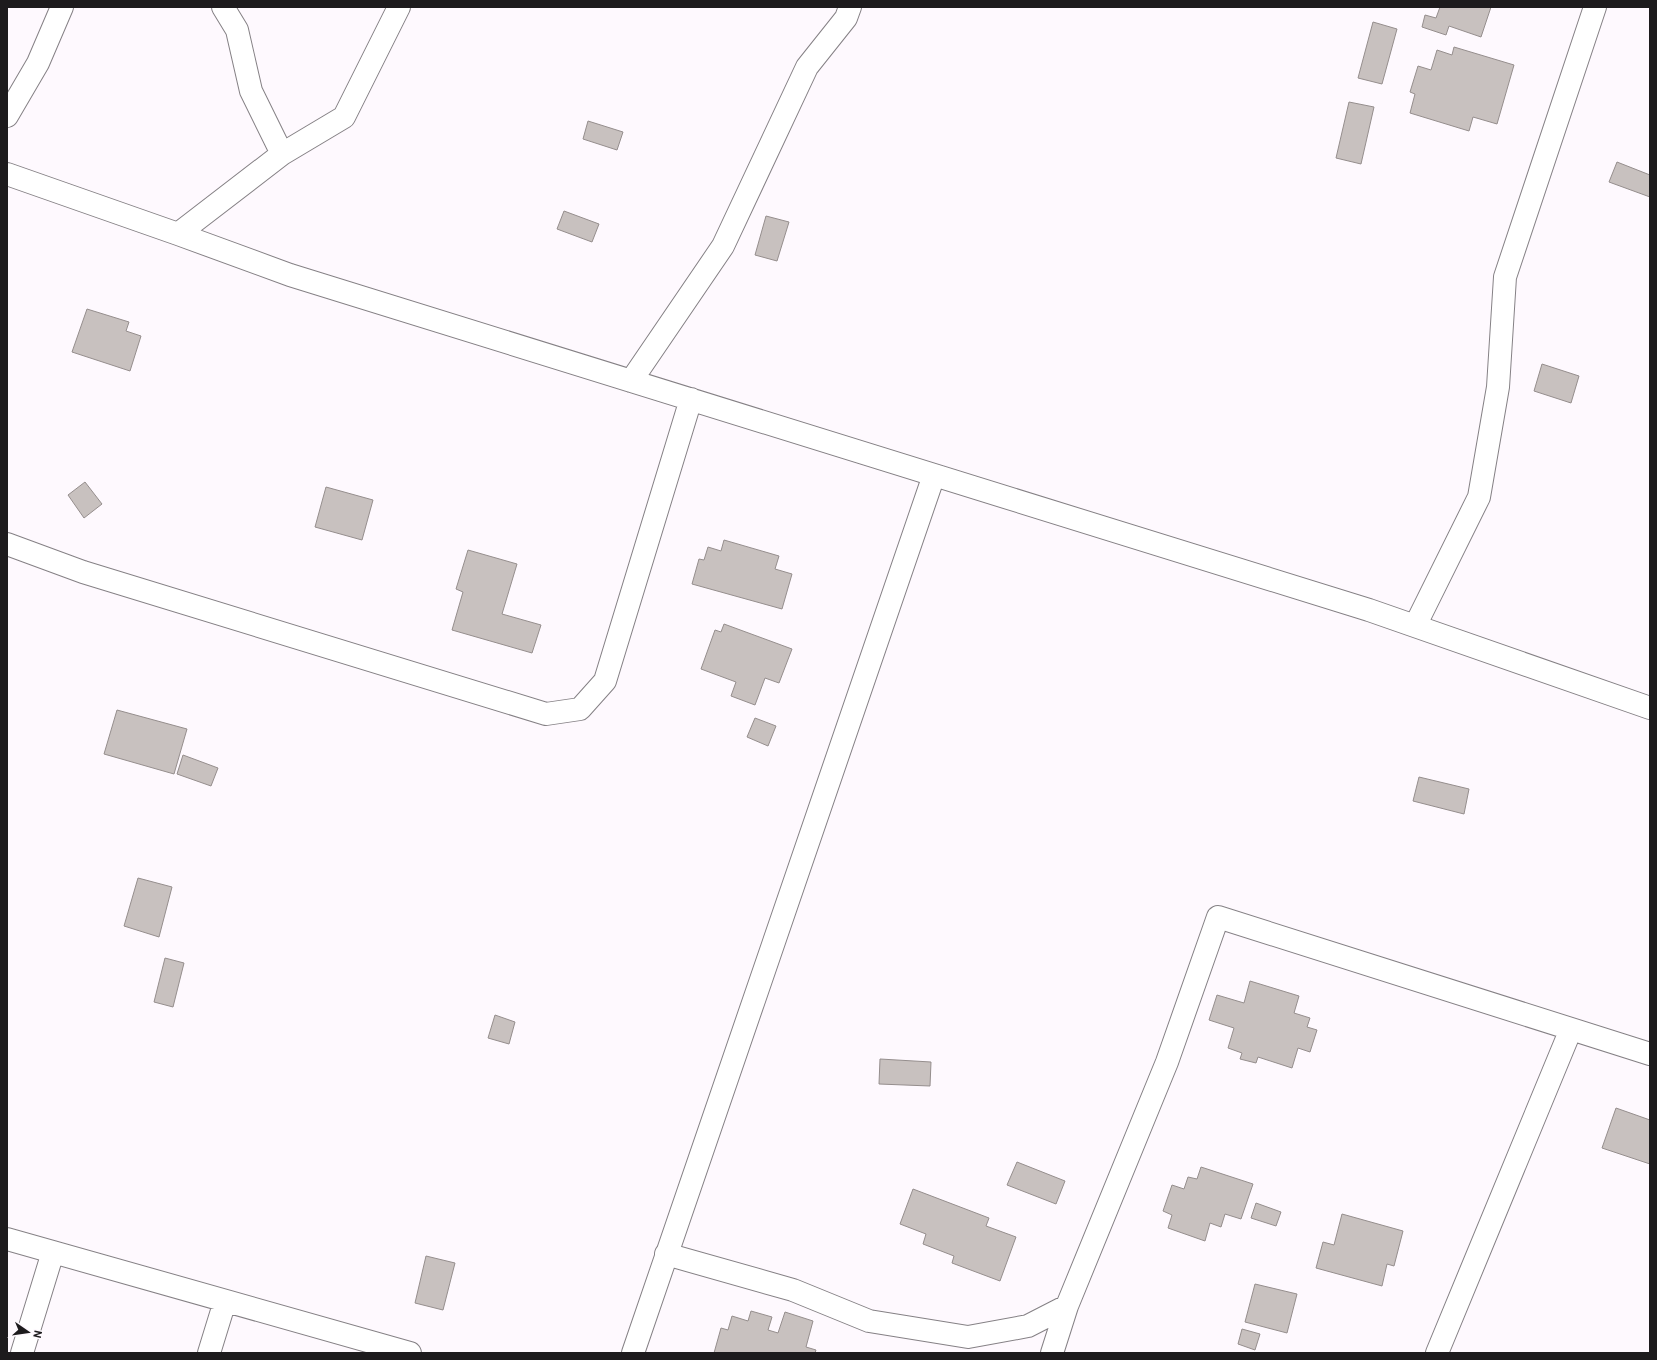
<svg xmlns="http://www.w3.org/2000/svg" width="1657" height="1360" font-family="Barlow,sans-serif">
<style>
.building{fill:#c8c1bf;stroke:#958e8d}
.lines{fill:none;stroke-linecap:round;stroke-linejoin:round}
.street-casing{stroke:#858185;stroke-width:24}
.street{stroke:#fff;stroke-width:22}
</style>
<rect width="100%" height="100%" fill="#fef9fe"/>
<!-- building -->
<path class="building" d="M 1440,7 L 1491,7 L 1481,37 L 1449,26 L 1446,35 L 1422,27 L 1425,15 L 1436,18 Z
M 1373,22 L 1397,29 L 1382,84 L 1358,78 Z
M 1454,47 L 1514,65 L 1497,124 L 1473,117 L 1469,131 L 1410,113 L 1415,94 L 1410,92 L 1418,66 L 1431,70 L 1437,50 L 1452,55 Z
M 1349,102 L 1374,107 L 1361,164 L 1336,158 Z
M 588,121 L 623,132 L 617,150 L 583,139 Z
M 1617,162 L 1650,175 L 1650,197 L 1609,182 Z
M 564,211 L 599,224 L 592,242 L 557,229 Z
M 766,216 L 789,222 L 777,261 L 755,255 Z
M 87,309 L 129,322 L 126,331 L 141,336 L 130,371 L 72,352 Z
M 1542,364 L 1579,376 L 1571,403 L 1534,391 Z
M 85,482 L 102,504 L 84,518 L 68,495 Z
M 326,487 L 373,500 L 362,540 L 315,527 Z
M 724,540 L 779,556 L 775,569 L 792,574 L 782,609 L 692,584 L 699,559 L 704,560 L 708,547 L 721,551 Z
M 468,550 L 517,564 L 502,614 L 541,625 L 532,653 L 452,630 L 463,592 L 456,589 Z
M 724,624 L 792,649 L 779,683 L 765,678 L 755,705 L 731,696 L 736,682 L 701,669 L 715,630 L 721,632 Z
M 117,710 L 187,729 L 174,774 L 104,754 Z
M 755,718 L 776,726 L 768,746 L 747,737 Z
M 183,755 L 218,768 L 211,786 L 177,774 Z
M 1419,777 L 1469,789 L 1464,814 L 1413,801 Z
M 138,878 L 172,887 L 159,937 L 124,926 Z
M 165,958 L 184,963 L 173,1007 L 154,1002 Z
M 1250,981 L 1299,996 L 1294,1013 L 1310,1018 L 1307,1027 L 1317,1030 L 1310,1052 L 1298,1048 L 1292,1068 L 1258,1057 L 1256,1063 L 1240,1059 L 1242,1053 L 1228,1048 L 1234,1028 L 1209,1020 L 1217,995 L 1244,1003 Z
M 495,1015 L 515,1022 L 509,1044 L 488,1038 Z
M 880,1059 L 931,1062 L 930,1086 L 879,1084 Z
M 1616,1108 L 1650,1120 L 1650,1164 L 1602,1148 Z
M 1017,1162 L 1065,1181 L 1056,1204 L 1007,1185 Z
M 1201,1167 L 1253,1184 L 1241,1219 L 1225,1214 L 1221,1227 L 1210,1223 L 1205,1241 L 1168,1228 L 1172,1215 L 1163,1211 L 1172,1185 L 1184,1189 L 1188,1177 L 1197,1179 Z
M 913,1189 L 989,1218 L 986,1226 L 1016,1237 L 1000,1281 L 952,1263 L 954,1256 L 923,1244 L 926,1234 L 900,1224 Z
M 1256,1203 L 1281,1212 L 1276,1226 L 1251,1218 Z
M 1342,1214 L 1403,1231 L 1394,1266 L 1387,1264 L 1382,1286 L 1316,1268 L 1323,1242 L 1334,1245 Z
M 426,1256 L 455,1263 L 443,1310 L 415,1303 Z
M 1255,1284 L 1297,1294 L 1287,1333 L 1245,1322 Z
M 751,1311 L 772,1317 L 768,1330 L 778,1333 L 785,1312 L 813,1321 L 806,1347 L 816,1350 L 815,1353 L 714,1353 L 721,1328 L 728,1330 L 732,1316 L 748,1321 Z
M 1242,1329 L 1260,1334 L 1255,1350 L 1238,1344 Z"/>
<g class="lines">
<defs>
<path id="street" d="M 223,7 L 237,30 L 251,91 L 282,154
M 7,116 L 38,63 L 62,7
M 7,174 L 178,234 L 290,275 L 1369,610 L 1650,708
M 178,234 L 282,154 L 344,117 L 399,7
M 631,381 L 723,246 L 807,67 L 846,18 L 850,7
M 7,544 L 83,572 L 546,714 L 580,709 L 605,681 L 691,399
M 1415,626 L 1479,497 L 1498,387 L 1505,277 L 1595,7
M 7,1239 L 410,1353
M 666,1254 L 793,1290 L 869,1321 L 968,1337 L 1028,1326 L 1067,1306 L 1167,1062 L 1218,917 L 1650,1054
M 22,1353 L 53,1252
M 209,1353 L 225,1301
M 633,1353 L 934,475
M 1052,1353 L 1067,1306
M 1437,1353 L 1571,1029"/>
</defs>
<!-- street casing -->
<use href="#street" class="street-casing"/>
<!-- street -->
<use href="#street" class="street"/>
</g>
<!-- border -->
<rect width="1657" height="1360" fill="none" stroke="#1d1b1d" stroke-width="16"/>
<!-- north arrow -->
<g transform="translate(28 1332) rotate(103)" stroke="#fef9fe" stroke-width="3" paint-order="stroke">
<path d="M0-3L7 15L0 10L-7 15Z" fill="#1d1b1d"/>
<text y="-6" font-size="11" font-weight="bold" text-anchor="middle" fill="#1d1b1d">N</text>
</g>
</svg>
